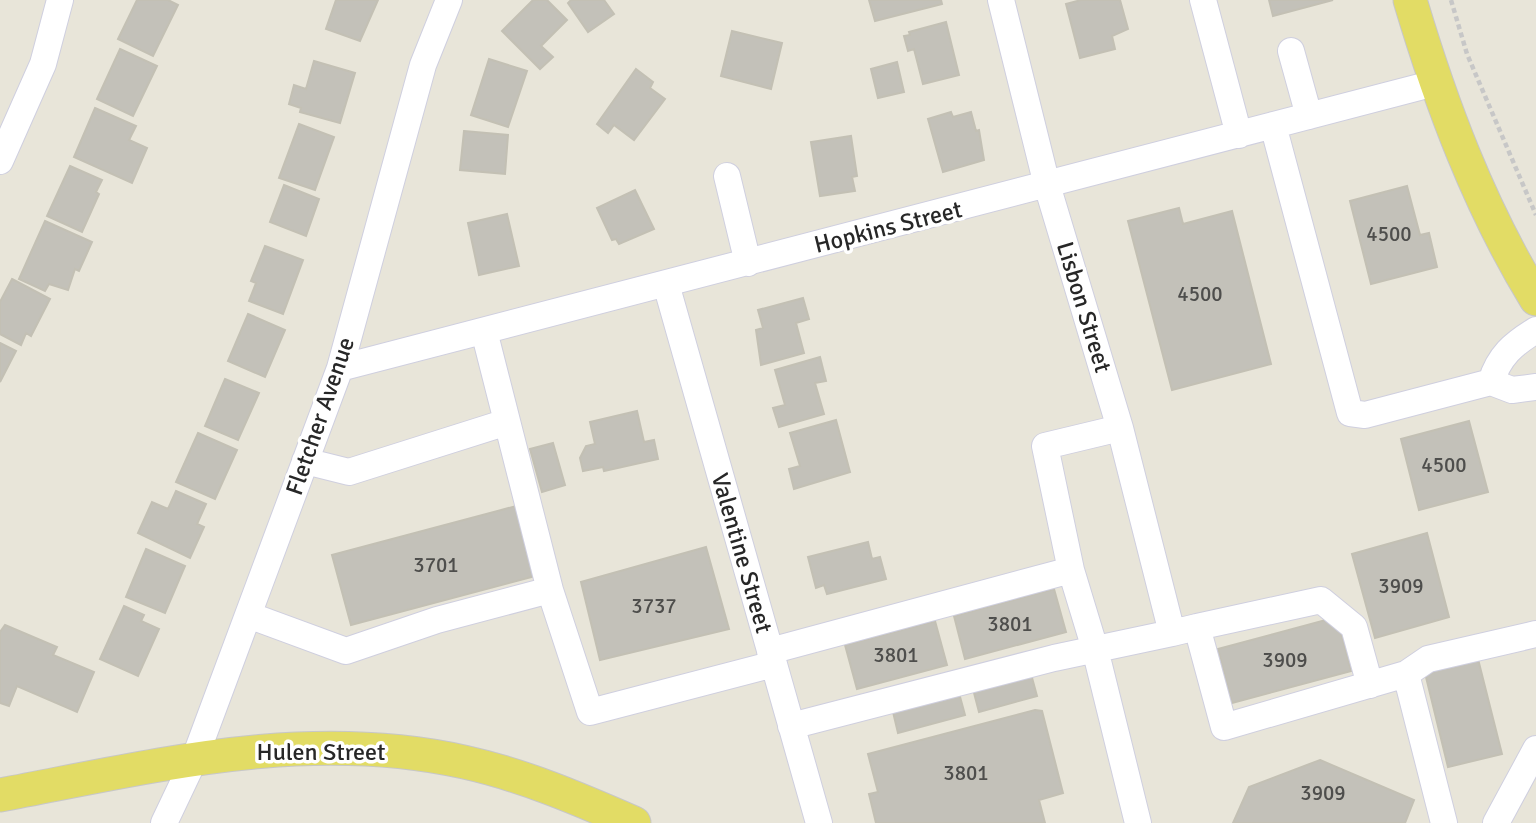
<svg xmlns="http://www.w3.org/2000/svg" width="1536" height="823" font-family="Signika,sans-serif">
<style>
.building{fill:#c3c1b9;stroke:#c3c0b4;stroke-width:2}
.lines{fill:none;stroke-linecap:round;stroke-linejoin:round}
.minor-casing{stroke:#cfcfdf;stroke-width:28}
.major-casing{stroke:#c7c7c7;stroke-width:35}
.path{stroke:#c7c7c7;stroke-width:4.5;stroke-dasharray:5 3.5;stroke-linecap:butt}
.minor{stroke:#fff;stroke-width:26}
.major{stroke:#e2dc65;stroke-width:33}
.labels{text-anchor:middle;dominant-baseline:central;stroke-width:7;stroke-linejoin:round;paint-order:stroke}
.number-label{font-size:21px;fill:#4e4e4c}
.street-label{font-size:24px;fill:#272727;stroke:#fff}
</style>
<rect width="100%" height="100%" fill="#e8e5d9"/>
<!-- building -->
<path class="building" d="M 137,0 L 168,0 L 178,5 L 153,56 L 118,39 Z
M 336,0 L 378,0 L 360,41 L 326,29 Z
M 533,0 L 547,0 L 567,20 L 541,46 L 553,57 L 540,69 L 502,31 Z
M 571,0 L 604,0 L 614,14 L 588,32 L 568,3 Z
M 869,0 L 941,0 L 942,4 L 875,21 Z
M 1081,0 L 1120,0 L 1128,29 L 1112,36 L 1115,49 L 1080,58 L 1066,4 Z
M 1269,0 L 1333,0 L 1273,16 Z
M 946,22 L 959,75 L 923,84 L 914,49 L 908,51 L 904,36 L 910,35 L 909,32 Z
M 732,31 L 782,43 L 771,89 L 721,76 Z
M 120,49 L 157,66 L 133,116 L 97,99 Z
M 489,59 L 527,71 L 508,127 L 471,115 Z
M 314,61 L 355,73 L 340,123 L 300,112 L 301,108 L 289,104 L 294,85 L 306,89 Z
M 897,62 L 904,92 L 878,98 L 871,69 Z
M 636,69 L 653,82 L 650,88 L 665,99 L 634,140 L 614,125 L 608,133 L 597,124 Z
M 95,108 L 136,126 L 129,140 L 147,148 L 132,183 L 74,157 Z
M 951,112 L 953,117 L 971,112 L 976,131 L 979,130 L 984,160 L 943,172 L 928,119 Z
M 299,124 L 334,137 L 315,190 L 279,178 Z
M 464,131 L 508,135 L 505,174 L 460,170 Z
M 851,136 L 857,176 L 852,177 L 855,191 L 820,196 L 811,142 Z
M 70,166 L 102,180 L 96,192 L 99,194 L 82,232 L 47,216 Z
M 284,185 L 319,199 L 306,236 L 270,222 Z
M 1407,186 L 1420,235 L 1429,233 L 1437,267 L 1371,284 L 1350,201 Z
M 635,190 L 654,229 L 619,244 L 616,239 L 612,240 L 597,208 Z
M 1179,208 L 1183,224 L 1232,211 L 1271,364 L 1172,390 L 1128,221 Z
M 507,214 L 519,266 L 479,275 L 468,223 Z
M 45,221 L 92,242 L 79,271 L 75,269 L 68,290 L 49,284 L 45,291 L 19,279 Z
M 265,246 L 303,260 L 283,314 L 249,301 L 256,283 L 251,281 Z
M 12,279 L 50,299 L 31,336 L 26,333 L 21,345 L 0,334 L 0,302 Z
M 803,298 L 809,319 L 796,323 L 804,353 L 761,365 L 756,330 L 763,328 L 758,310 Z
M 248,314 L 285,330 L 265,377 L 228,361 Z
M 0,343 L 16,351 L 0,382 Z
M 820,357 L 826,381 L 815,383 L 824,414 L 779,427 L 773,408 L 785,405 L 775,370 Z
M 225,379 L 259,393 L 238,440 L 205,426 Z
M 637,411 L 644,442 L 654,440 L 658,459 L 604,471 L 603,467 L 583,471 L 580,458 L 586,446 L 595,444 L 590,422 Z
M 836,420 L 850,472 L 794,489 L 789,469 L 800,466 L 790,433 Z
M 1469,421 L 1488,492 L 1419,510 L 1401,439 Z
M 198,433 L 237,450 L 215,499 L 176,482 Z
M 553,443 L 565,485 L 542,492 L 530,449 Z
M 176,491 L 206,504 L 197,524 L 204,527 L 190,558 L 138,533 L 152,502 L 168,509 Z
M 520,505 L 539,575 L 351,625 L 332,555 Z
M 1427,533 L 1449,617 L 1375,638 L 1352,554 Z
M 868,542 L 872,559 L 880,557 L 886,579 L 827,594 L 824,585 L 816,588 L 808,557 Z
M 706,547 L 729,629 L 600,660 L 581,582 Z
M 146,549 L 185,566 L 165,613 L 126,597 Z
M 1054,589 L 1066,632 L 965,659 L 954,616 Z
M 124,606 L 144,615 L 141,621 L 159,629 L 138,676 L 100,659 Z
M 1337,617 L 1351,671 L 1232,703 L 1218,649 Z
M 935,621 L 947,665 L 857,689 L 845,645 Z
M 5,625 L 57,647 L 53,655 L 94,672 L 77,712 L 17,686 L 9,706 L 0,703 L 0,632 Z
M 1478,659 L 1502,754 L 1448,767 L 1425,673 Z
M 1031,674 L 1037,696 L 979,712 L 973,689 Z
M 959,693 L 965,715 L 898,733 L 893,712 Z
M 1035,710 L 1042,711 L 1063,793 L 1039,800 L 1045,823 L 876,823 L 869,794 L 878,792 L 868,754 Z
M 1320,760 L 1414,800 L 1405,823 L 1233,823 L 1249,787 Z"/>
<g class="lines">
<defs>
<path id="minor" d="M 1001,0 L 1047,185 L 1120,428 L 1172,633 L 1197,627 L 1224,727 L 1406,674 L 1444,823
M 1203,0 L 1239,135
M 1291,51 L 1309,116
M 1273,125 L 1350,413 L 1365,415 L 1491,382
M 0,161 L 43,64 L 60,0
M 727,176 L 748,263
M 666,284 L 819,823
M 1536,330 C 1513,344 1499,356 1491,382 L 1512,390 L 1536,387
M 484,331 L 550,590 L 590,712 L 774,664
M 340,368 L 1435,83
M 305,461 L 349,472 L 507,422
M 1071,570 L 1045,446 L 1120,428
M 248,615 L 346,651 L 437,620 L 550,590
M 1197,627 L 1321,600 L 1354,627 L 1370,685
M 770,651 L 1071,570 L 1095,649 L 1138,823
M 1406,674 L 1428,659 L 1536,634
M 791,726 L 1054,658 L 1172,633
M 164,823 L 194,760 L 340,368 L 423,65 L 449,0
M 1496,823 L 1536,749"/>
<path id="major" d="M 1410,0 C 1441,104 1479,206 1536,299
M 0,795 C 155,766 306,727 464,762 C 523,775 579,799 634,823"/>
</defs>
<!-- minor casing -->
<use href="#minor" class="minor-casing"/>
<!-- major casing -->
<use href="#major" class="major-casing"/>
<!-- path -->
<path class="path" d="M 1451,0 L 1467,54 L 1536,215"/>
<!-- minor -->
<use href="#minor" class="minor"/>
<!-- major -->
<use href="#major" class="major"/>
</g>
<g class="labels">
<!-- number labels -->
<g class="number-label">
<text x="1389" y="234">4500</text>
<text x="1200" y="294">4500</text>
<text x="1444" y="465">4500</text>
<text x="436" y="565">3701</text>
<text x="1401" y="586">3909</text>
<text x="654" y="606">3737</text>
<text x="1010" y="624">3801</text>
<text x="896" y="655">3801</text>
<text x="1285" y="660">3909</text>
<text x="966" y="773">3801</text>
<text x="1323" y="793">3909</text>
</g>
<!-- street labels -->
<g class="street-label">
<text transform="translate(888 227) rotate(-14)">Hopkins Street</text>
<text transform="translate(1084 307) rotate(73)">Lisbon Street</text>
<text transform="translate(320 416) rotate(-71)">Fletcher Avenue</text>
<text transform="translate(742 553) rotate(74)">Valentine Street</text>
<text x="321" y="752">Hulen Street</text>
</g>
</g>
</svg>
